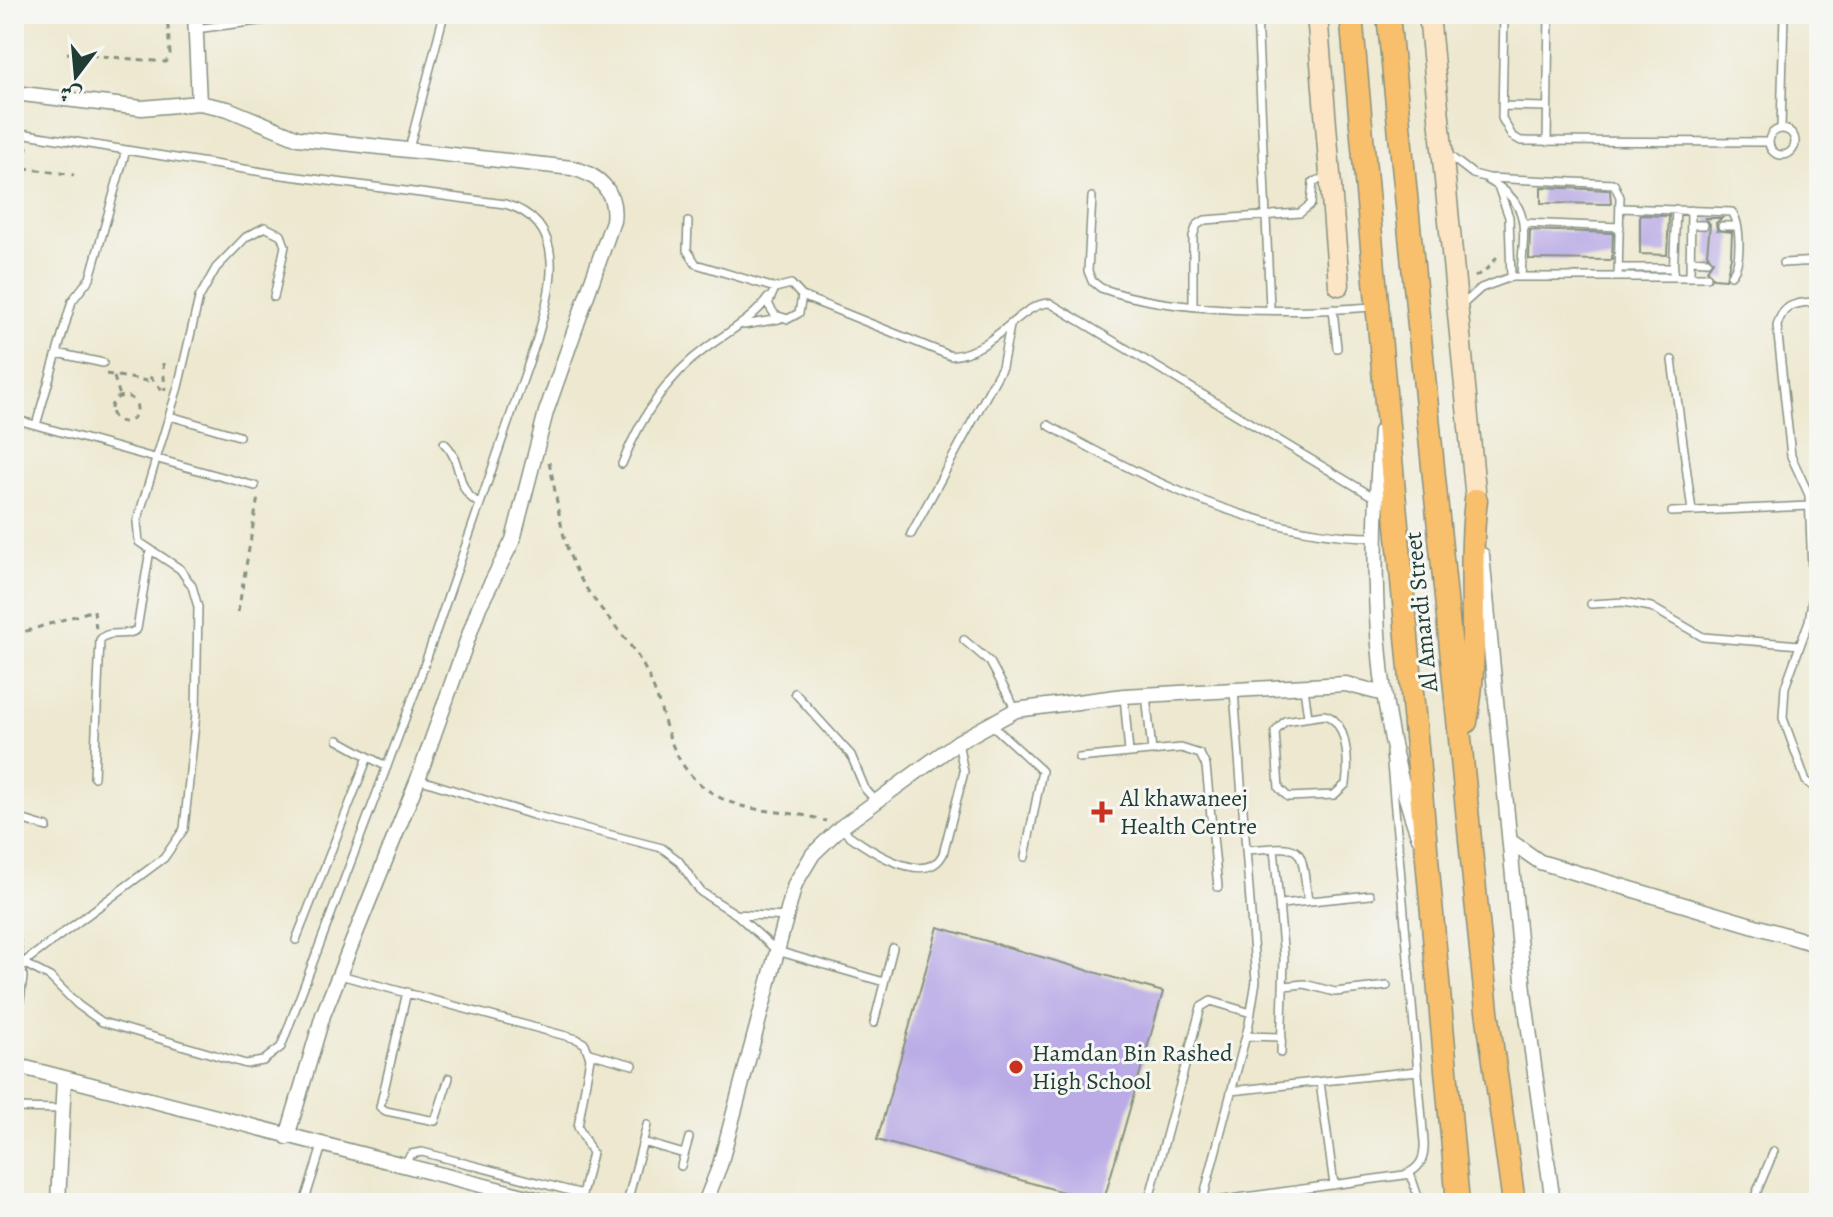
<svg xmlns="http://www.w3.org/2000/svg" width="1833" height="1217" font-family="Alegreya,Amiri,serif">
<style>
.building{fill:#baabe6}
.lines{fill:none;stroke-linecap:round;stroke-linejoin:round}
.lane-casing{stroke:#869282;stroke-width:10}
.street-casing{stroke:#869282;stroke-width:17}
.secondary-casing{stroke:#869282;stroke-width:23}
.primary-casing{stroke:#869282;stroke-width:25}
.path{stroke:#869282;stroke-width:3;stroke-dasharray:6 6;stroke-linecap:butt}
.lane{stroke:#fff;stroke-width:7}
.street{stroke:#fff;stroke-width:14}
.secondary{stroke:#fce5c4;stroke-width:20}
.primary{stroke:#f8bf6c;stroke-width:22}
.poi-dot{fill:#c8321e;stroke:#f6f6f2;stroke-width:3}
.labels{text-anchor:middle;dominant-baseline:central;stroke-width:6;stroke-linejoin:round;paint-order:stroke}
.street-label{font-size:24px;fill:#1f3d34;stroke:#f6f6f2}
.poi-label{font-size:24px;fill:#1f3d34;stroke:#f6f6f2;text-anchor:start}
</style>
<rect width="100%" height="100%" fill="#f6f6f2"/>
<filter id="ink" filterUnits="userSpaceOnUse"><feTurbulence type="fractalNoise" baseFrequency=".0125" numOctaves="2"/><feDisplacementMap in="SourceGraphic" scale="16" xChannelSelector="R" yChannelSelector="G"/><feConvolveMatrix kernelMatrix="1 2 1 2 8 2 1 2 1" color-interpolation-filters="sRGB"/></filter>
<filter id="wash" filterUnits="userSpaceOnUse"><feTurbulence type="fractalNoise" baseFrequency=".006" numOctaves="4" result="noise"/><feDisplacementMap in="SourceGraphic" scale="32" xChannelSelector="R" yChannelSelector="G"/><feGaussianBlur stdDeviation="1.8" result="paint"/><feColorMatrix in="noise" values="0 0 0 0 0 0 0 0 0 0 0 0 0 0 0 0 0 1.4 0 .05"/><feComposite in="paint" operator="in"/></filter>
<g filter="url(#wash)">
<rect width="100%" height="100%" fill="#ede8cf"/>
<g id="blocks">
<!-- building -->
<path class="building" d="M 1541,187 L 1610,190 L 1611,204 L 1541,203 Z
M 1640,215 L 1669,216 L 1667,255 L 1640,254 Z
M 1705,218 L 1722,218 L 1716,223 L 1717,230 L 1732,232 L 1731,257 L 1726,279 L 1713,278 L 1707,270 L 1713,261 L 1707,254 L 1710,224 Z
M 1530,230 L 1613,233 L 1612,260 L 1529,259 Z
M 938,927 L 1163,992 L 1103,1203 L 877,1140 Z"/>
</g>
</g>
<g filter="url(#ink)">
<use href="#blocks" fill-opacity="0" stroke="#869282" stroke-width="2"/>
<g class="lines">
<defs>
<path id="lane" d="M 1257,14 L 1270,308
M 1504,14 L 1502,118 L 1512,136 L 1521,141 L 1768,142
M 195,29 L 313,14
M 1503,106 L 1547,107
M1769 142a13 13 0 1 1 26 0a13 13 0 1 1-26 0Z
M 1781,129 L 1784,14
M 14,132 L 275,174 L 505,204 C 571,223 551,290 537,339 L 415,692 L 281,1047 L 263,1061 L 246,1064 L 102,1022 L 78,1005 L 50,977 L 23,963
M 1547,142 L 1549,14
M 409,149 L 444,14
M 1447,154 L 1473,174 L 1489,178 L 1614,184 L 1620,197 L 1618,276
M 1488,180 C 1534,205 1523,230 1521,277
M 1498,186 L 1509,217 L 1511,277
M 1092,197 L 1088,271 L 1092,281 L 1101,288 C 1171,314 1297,313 1372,307
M 1620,208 L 1732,212 C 1741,224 1742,265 1731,275
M 688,222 L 687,250 L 696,264 L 775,288
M 1523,223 L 1620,227
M 1691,225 L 1704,225
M 1722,226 L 1737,226
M 1690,260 L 1707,261
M 1783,263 L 1819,261
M 1619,268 L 1674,268
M 1673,277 L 1676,209
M 1690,277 L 1691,210
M 802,296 L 799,313 L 788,319 L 775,315 L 768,304 L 775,288 L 791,284 L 802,296 L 951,356 C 994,353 1021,302 1050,303 L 1377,499
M 1812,302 C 1793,303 1782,306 1777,326 L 1791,456 L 1809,495 L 1813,595 L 1809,621 L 1785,687 L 1783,718 L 1806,781 L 1819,791
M 1193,305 L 1193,236 L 1197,225 L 1205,220 L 1300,213 L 1311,204 L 1313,182 L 1327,177
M 1461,306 L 1481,288 L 1511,277 L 1707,277
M 1333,309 L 1337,348
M 744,325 L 779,319
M 57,353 L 103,363
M 1672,360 L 1692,511
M 170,416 L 239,436
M 14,419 L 255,486
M 36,425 L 72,301 L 90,278 L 126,150
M 1048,425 C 1146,480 1260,537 1375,537
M 444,443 C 464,461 453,489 480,504
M 622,464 C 640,419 665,378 705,349 C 727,332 751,321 768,298
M 1672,512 L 1810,506
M 911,534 L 1002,367 L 1010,326
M 1591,604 L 1624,602 L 1651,607 L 1703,637 L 1800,645
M 964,640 L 990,662 L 1016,710
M 1304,688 L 1308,717
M 795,693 L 851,755 L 865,789 L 877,802
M 1146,695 L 1152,751
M 1124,696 L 1129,753
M 1324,715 C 1348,720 1349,764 1346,784 L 1334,795 L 1288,797 L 1279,788 L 1275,732 L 1285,721 Z
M 991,724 L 1042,771 L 1025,857
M 338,740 L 387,767
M 1079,758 L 1181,748 L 1200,754 L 1206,766 L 1218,887
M 94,777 L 100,640 C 109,628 126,639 137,629 L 150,550
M 418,779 L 533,815 L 662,848 L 678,860 L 701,892 L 736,914 L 777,951 L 884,982
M 14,817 L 47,827
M 840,828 C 860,845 925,890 943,854 L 964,772 L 958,742
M 1274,848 L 1284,959 L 1281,1053
M 1247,850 C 1306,845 1300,843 1308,901
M 1281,904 L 1370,895
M 736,914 L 786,917
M 14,928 L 23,977 L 14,1046
M 296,940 L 368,757
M 23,963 L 164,858 L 184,829 L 196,714 L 198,607 L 192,586 L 180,569 L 139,542 L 137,522 L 178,387 L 199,298 L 216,268 L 246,237 L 265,227 L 281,235 L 285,246 L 274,297
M 340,975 L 577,1039 L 585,1044 L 590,1058 L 578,1127 L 592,1153 L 580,1203
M 1284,986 L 1304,984 L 1335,992 L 1387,986
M 407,992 L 380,1107 L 386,1111 L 435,1121 L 449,1078
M 874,1023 L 893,948
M 1246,1036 L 1282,1037
M 589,1053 L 633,1065
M 1320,1082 L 1334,1185
M 1231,1091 L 1417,1071
M 14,1108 L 62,1109
M 643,1142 L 684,1154
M 404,1164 L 411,1154 L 422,1152 L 582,1194
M 681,1166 L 689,1138
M 1410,1173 L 1420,1203
M 304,1203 L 322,1146
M 627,1203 L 647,1125
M 1148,1203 L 1201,1007 L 1211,1001 L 1251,1013
M 1202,1203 L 1404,1175 C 1420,1169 1425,1159 1424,1142 L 1390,752
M 1202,1203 L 1249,1024 L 1256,981 L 1234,691
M 1752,1203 L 1774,1151"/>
<path id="street" d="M 195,14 L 199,103
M 14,93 L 142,108 L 199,103 L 228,109 L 298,138 L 572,168 C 599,175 617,191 613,221 L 546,412 L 513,540 L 479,607 L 418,779 L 323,1015 L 287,1137
M 1381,431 C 1370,568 1372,707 1419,838
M 1482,555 L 1525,1001 L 1553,1203
M 1510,841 L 1540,862 L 1819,945
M 14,1065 L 551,1203
M 58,1203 L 64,1078
M 705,1203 L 720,1165 L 795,884 L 813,854 L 840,828 L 958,742 L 1016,710 L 1124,696 L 1346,684 L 1384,694"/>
<path id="secondary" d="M 1317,14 L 1339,285
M 1429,14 L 1476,500"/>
<path id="primary" d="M 1351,14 L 1458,1203
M 1388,14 L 1487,1011 L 1514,1203
M 1466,722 C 1480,649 1467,574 1476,500"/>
</defs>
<!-- lane casing -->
<use href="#lane" class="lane-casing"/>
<!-- street casing -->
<use href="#street" class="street-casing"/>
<!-- secondary casing -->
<use href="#secondary" class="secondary-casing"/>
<!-- primary casing -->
<use href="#primary" class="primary-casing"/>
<!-- path -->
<path class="path" d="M 67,53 L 166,62 L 170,54 L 167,14
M 24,168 L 74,175
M 14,246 L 27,146
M 1475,277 L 1491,266 L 1499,253
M 163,363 L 165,390
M 106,374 L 147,381 L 149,376 L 166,394
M 114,377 L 120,396
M111 409a13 13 0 1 1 26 0a13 13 0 1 1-26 0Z
M 549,462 C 558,499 560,540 578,574 C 596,609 627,634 645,669 C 670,716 662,762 714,794 C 748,816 788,808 826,821
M 238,612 L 258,497
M 14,635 L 94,610 L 96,629"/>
<!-- lane -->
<use href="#lane" class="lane"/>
<!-- street -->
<use href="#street" class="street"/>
<!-- secondary -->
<use href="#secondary" class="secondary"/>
<!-- primary -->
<use href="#primary" class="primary"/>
</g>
</g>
<!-- markers -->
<g class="poi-dot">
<path d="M1098 800h8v8h8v8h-8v8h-8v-8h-8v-8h8z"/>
<circle cx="1016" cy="1067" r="8"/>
</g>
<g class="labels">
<!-- street labels -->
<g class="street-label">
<text transform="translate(1421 612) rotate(-96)">Al Amardi Street</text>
</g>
<!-- poi labels -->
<g class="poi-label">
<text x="1120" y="798">Al khawaneej<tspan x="1120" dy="28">Health Centre</tspan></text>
<text x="1032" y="1053">Hamdan Bin Rashed<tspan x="1032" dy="28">High School</tspan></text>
</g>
</g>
<!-- margin -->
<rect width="1833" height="1217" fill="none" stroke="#f6f6f2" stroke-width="48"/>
<!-- north arrow -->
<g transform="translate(76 76) rotate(196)" stroke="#f6f6f2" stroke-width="6" paint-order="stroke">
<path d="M0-6L14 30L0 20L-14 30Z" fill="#1f3d34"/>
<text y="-12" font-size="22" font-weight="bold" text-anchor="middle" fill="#1f3d34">ش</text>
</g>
</svg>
